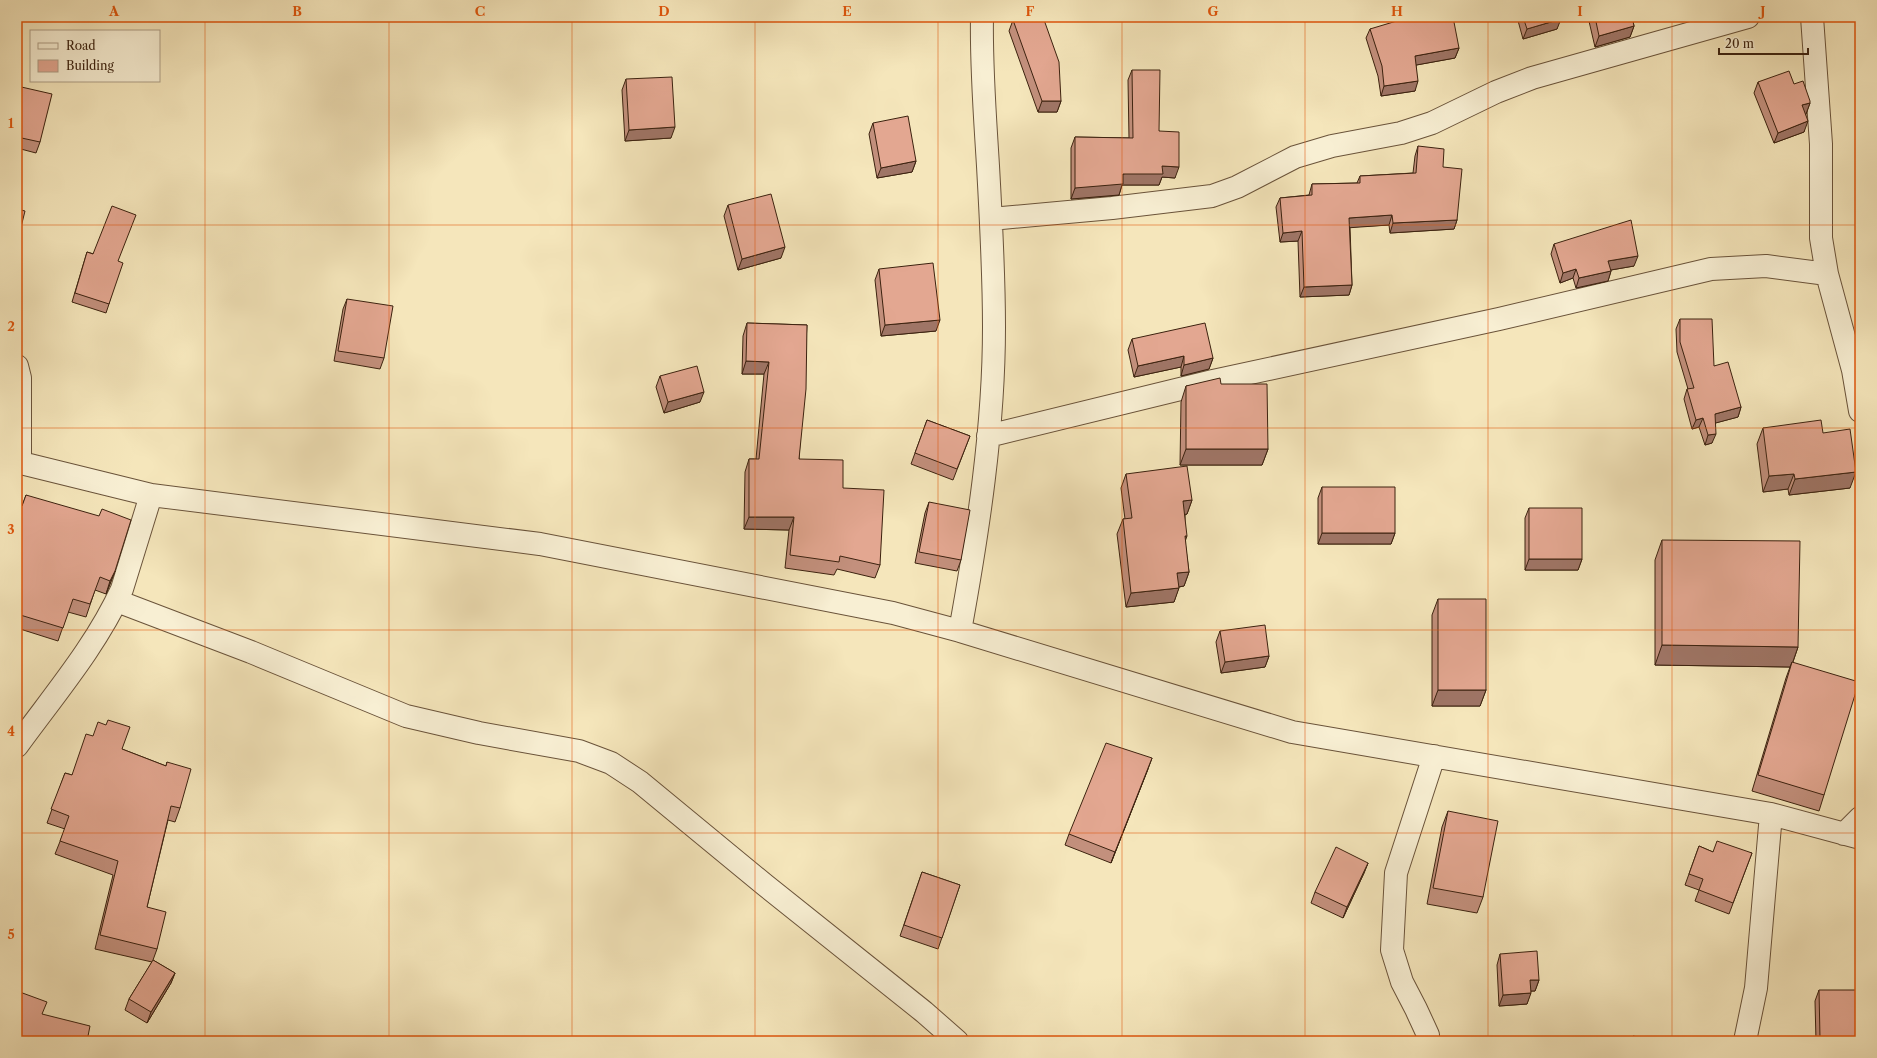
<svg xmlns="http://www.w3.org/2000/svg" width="1877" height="1058" font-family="'Libre Caslon Text',serif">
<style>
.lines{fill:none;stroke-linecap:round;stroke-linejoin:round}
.minor-casing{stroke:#6a533a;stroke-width:24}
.minor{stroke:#f8efd3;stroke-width:22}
.wall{fill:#c3907d;stroke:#3c220f}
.shaded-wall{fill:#9f7566;stroke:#3c220f}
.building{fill:#e3a791;stroke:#3c220f}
.grid{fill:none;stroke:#df560c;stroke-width:1;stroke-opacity:0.55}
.neatline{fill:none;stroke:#df560c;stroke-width:1.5}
.grid-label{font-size:13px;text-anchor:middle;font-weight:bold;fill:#df560c}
</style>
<rect width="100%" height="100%" fill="#f5e6bb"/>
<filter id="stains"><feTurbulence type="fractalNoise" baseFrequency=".005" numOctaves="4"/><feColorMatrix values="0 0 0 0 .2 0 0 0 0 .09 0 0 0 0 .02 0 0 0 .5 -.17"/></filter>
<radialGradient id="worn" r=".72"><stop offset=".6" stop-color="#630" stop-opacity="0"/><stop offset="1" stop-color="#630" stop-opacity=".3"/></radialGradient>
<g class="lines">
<defs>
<path id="minor" d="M 1812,17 L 1821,144 L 1821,238 L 1827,274 L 1853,370 L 1860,411
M 991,219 L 1112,208 L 1212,196 L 1237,187 L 1295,157 L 1332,146 L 1401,133 L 1432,123 L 1496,92 L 1532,78 L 1748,17
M 17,366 L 20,378 L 20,463
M 988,436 L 1213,381 L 1499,319 L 1711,269 L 1766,266 L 1827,274
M 17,462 L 151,495 L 540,544 L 893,613 L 960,631 L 1292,732 L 1771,814 L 1860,838
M 117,601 L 251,652 L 406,716 L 479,733 L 579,751 L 611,763 L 640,782 L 765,885 L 924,1012 L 957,1041
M 960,631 C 978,532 994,428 994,327 C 994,273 991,219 988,166 C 985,116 981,67 982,17
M 17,746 C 54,695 96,646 122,589 L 151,495
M 1844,834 L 1860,818
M 1428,1041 L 1428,1035 L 1416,1009 L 1402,982 L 1392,950 L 1396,873 L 1434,756
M 1745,1041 L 1756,988 L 1771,814"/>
</defs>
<!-- minor casing -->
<use href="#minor" class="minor-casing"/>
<!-- minor -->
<use href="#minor" class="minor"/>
</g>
<!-- wall -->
<path class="wall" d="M 1517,17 L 1560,17 L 1557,29 L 1523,39 Z
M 1588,17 L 1632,17 L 1634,26 L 1630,37 L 1595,47 Z
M 1013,20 L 1061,101 L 1057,112 L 1038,112 L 1009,31 Z
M 1370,29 L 1459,48 L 1455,58 L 1416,65 L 1415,91 L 1381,96 L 1378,76 L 1366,38 Z
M 1132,70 L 1159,131 L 1175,178 L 1162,177 L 1159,185 L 1122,185 L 1119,195 L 1071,199 L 1071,148 L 1075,137 L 1129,138 L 1128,80 Z
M 626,79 L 671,138 L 625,141 L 622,90 Z
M 1758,82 L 1810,103 L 1806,114 L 1804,132 L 1774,143 L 1754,93 Z
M 17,86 L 40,142 L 36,153 L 17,148 Z
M 873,123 L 916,161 L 912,172 L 877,178 L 869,134 Z
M 1418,146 L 1443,167 L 1457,220 L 1454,229 L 1390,233 L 1389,225 L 1350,227 L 1352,285 L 1349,295 L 1300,297 L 1298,241 L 1280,242 L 1276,207 L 1280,198 L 1309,195 L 1312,184 L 1357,183 L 1360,176 L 1413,173 L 1415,156 Z
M 728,205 L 781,258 L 738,270 L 724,216 Z
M 1554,244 L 1634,266 L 1611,270 L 1611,271 L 1608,281 L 1576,288 L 1573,278 L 1560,283 L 1551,254 Z
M 87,252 L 118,261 L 109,304 L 106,313 L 72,302 Z
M 879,269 L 936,331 L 881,336 L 875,280 Z
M 347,299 L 384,358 L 380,369 L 334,361 L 343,309 Z
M 1680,319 L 1714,366 L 1741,407 L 1738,417 L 1715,423 L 1712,443 L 1705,445 L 1699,427 L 1692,429 L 1684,399 L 1687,389 L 1688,389 L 1677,352 L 1676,329 Z
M 747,323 L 807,325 L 799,459 L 843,488 L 880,565 L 875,578 L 837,569 L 834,575 L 785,568 L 789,530 L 744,529 L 745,472 L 749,459 L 756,459 L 764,374 L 742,374 L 743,336 Z
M 1132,339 L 1213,358 L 1209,369 L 1181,376 L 1181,367 L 1134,377 L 1128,350 Z
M 660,376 L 700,402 L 664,413 L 656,387 Z
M 1221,384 L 1268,449 L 1262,465 L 1180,465 L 1181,402 L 1186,386 Z
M 927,420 L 970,436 L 953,480 L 911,464 Z
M 1763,428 L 1823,433 L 1850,488 L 1789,495 L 1788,489 L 1763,492 L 1757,444 Z
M 1126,474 L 1192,500 L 1187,514 L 1185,515 L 1185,542 L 1189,572 L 1184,586 L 1179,587 L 1174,602 L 1126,607 L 1117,534 L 1123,519 L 1125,519 L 1121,488 Z
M 1322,487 L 1395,533 L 1391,544 L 1318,544 L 1318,498 Z
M 26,495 L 115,571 L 110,584 L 106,594 L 95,590 L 86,617 L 68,612 L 58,641 L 17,628 L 17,505 L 22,506 Z
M 929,502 L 961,560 L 957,571 L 915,563 L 925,513 Z
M 1529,508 L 1582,559 L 1578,570 L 1525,570 L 1525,518 Z
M 1662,540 L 1798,647 L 1793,662 L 1824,795 L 1819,811 L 1752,791 L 1786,678 L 1790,667 L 1655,665 L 1655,560 Z
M 1438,599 L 1486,690 L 1480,706 L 1432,706 L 1432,615 Z
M 1220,631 L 1269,656 L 1265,667 L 1221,673 L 1216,642 Z
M 122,749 L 166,766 L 167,762 L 180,808 L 175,822 L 168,820 L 147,907 L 157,949 L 153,960 L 175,973 L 171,983 L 147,1023 L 125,1010 L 129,999 L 152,962 L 95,949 L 113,875 L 55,854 L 65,829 L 47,823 L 65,773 L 72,775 Z
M 1148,769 L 1111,863 L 1065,845 L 1069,834 Z
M 1448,811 L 1483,897 L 1477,913 L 1427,904 L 1442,827 Z
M 1699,846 L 1713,852 L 1752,853 L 1729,914 L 1695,901 L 1699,890 L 1685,885 Z
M 1368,863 L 1364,873 L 1343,918 L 1311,903 L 1315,892 Z
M 922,872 L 960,885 L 938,949 L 900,936 Z
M 1500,954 L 1539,980 L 1535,991 L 1531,991 L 1527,1004 L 1499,1006 L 1497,965 Z
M 1819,990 L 1860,1041 L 1816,1041 L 1815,1001 Z"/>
<!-- shaded-wall -->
<path class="shaded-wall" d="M 1692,17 L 1702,17 L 1691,20 Z
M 1561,19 L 1557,29 L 1523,39 L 1527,29 Z
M 1634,26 L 1630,37 L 1595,47 L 1599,36 Z
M 1459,48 L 1455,58 L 1411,66 L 1415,56 Z
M 1418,81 L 1415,91 L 1381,96 L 1384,86 Z
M 1042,101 L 1061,101 L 1057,112 L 1038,112 Z
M 1810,103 L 1806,114 L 1798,116 L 1802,105 Z
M 1808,121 L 1804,132 L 1774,143 L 1778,133 Z
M 675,127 L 671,138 L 625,141 L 629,130 Z
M 916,161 L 912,172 L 877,178 L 881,168 Z
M 1162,166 L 1179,167 L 1175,178 L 1162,177 L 1159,185 L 1122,185 L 1119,195 L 1071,199 L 1075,188 L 1123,174 Z
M 1392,215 L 1389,225 L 1346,228 L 1349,218 Z
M 1457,220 L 1454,229 L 1390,233 L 1393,223 Z
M 1302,231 L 1298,241 L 1280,242 L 1283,233 Z
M 785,247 L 781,258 L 738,270 L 742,259 Z
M 1638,256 L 1634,266 L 1605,271 L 1608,261 Z
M 1576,269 L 1573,278 L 1560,283 L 1563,273 Z
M 1611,271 L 1608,281 L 1576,288 L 1579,278 Z
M 1352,285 L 1349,295 L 1300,297 L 1304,287 Z
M 940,320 L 936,331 L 881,336 L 885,325 Z
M 1184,356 L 1181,367 L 1134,377 L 1138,366 Z
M 1213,358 L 1209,369 L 1181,376 L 1184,365 Z
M 746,361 L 769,362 L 764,374 L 742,374 Z
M 704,392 L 700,402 L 664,413 L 668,402 Z
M 1741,407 L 1738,417 L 1712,424 L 1715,414 Z
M 1703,418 L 1699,427 L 1692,429 L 1696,420 Z
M 1716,434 L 1712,443 L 1705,445 L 1708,435 Z
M 1186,449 L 1268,449 L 1262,465 L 1180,465 Z
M 1856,472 L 1850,488 L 1789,495 L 1795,479 Z
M 1794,474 L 1788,489 L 1763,492 L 1769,476 Z
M 1192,500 L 1187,514 L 1178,516 L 1183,501 Z
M 749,517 L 794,517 L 789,530 L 744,529 Z
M 1322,533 L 1395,533 L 1391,544 L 1318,544 Z
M 1185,536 L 1187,536 L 1182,550 Z
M 1529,559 L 1582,559 L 1578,570 L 1525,570 Z
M 115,571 L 110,584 L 106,594 L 110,581 Z
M 1189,572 L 1184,586 L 1172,588 L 1177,573 Z
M 1179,588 L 1174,602 L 1126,607 L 1131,593 Z
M 1662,645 L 1798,647 L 1791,667 L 1792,662 L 1790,667 L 1655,665 Z
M 1269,656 L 1265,667 L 1221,673 L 1225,662 Z
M 1438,690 L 1486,690 L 1480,706 L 1432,706 Z
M 1152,758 L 1148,769 L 1111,863 L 1115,852 Z
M 1368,863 L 1364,873 L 1343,918 L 1347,907 Z
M 175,973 L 171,983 L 147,1023 L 151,1012 Z
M 1530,980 L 1539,980 L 1535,991 L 1526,991 Z
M 1531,993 L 1527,1004 L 1499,1006 L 1503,995 Z
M 1820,1038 L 1860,1038 L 1860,1041 L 1819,1041 Z"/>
<!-- building -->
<path class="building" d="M 1022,17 L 1043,17 L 1059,62 L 1061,101 L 1042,101 L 1013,20 Z
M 1410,17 L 1453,17 L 1459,48 L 1415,56 L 1418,81 L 1384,86 L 1382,66 L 1370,29 Z
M 1523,17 L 1560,17 L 1561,19 L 1527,29 Z
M 1595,17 L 1632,17 L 1634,26 L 1599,36 Z
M 1132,70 L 1160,70 L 1159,131 L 1179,132 L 1179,167 L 1162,166 L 1163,174 L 1123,174 L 1123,184 L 1075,188 L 1075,137 L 1133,138 Z
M 1789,71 L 1794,84 L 1803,81 L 1810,101 L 1810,103 L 1802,105 L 1808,121 L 1778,133 L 1758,82 Z
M 672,77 L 675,127 L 629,130 L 626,79 Z
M 17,86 L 52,94 L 40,142 L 17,137 Z
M 908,116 L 916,161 L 881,168 L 873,123 Z
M 1418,146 L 1444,149 L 1443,167 L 1462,169 L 1457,220 L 1393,223 L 1392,215 L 1349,218 L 1352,285 L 1304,287 L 1302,231 L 1283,233 L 1280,198 L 1312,195 L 1312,184 L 1360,183 L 1360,176 L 1416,173 Z
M 771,194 L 785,247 L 742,259 L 728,205 Z
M 112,206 L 136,215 L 118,261 L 123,263 L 109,304 L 75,293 L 87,252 L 93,254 Z
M 17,209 L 25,211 L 19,235 L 17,234 Z
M 1631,220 L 1638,256 L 1608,261 L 1611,271 L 1579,278 L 1576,269 L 1563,273 L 1554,244 Z
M 933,263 L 940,320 L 885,325 L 879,269 Z
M 347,299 L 393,306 L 384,358 L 338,351 Z
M 1680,319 L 1712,319 L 1714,366 L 1728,362 L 1741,407 L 1715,414 L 1716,434 L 1708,435 L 1703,418 L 1696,420 L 1687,389 L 1694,388 L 1680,342 Z
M 747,323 L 807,325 L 806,389 L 799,459 L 843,460 L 843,488 L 884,490 L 880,565 L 840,556 L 839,562 L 790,555 L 794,517 L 749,517 L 749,459 L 759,459 L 769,362 L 746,361 Z
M 1205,323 L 1213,358 L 1184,365 L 1184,356 L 1138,366 L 1132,339 Z
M 697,366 L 704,392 L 668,402 L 660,376 Z
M 1220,378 L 1221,384 L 1267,384 L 1268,449 L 1186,449 L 1186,386 Z
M 927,420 L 970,436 L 957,469 L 915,453 Z
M 1821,420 L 1823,433 L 1850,429 L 1856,472 L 1795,479 L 1794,474 L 1769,476 L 1763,428 Z
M 1187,466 L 1192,500 L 1183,501 L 1187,536 L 1185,536 L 1189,572 L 1177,573 L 1179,588 L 1131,593 L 1123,519 L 1132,518 L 1126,474 Z
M 1322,487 L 1395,487 L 1395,533 L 1322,533 Z
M 26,495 L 99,516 L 102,509 L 131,520 L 115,571 L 110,581 L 100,577 L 90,604 L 73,599 L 63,628 L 17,614 L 17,505 L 22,506 Z
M 929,502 L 970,510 L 961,560 L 919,552 Z
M 1529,508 L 1582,508 L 1582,559 L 1529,559 Z
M 1662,540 L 1800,541 L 1798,647 L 1662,645 Z
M 1438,599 L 1486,599 L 1486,690 L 1438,690 Z
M 1265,625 L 1269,656 L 1225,662 L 1220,631 Z
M 1792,662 L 1859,682 L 1824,795 L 1758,775 Z
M 108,720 L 130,727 L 122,749 L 166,766 L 167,762 L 191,769 L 180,808 L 171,806 L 147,907 L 166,912 L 157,949 L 100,935 L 118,861 L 60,841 L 69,816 L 51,809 L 65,773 L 72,775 L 86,734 L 93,736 L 98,722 L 106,725 Z
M 1106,743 L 1152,758 L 1115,852 L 1069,834 Z
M 1448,811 L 1498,821 L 1483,897 L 1433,888 Z
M 1717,841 L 1752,853 L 1733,903 L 1699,890 L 1703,879 L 1689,874 L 1699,846 L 1713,852 Z
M 1336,847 L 1368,863 L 1347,907 L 1315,892 Z
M 922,872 L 960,885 L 942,938 L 904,925 Z
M 1537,951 L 1539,980 L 1530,980 L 1531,993 L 1503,995 L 1500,954 Z
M 153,960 L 175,973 L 151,1012 L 129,999 Z
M 1819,990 L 1860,990 L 1860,1038 L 1820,1038 Z
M 17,991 L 47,1002 L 42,1014 L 90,1026 L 87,1041 L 17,1041 Z
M 1633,1036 L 1659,1041 L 1632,1041 Z"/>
<!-- grid -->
<path class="grid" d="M 205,17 L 205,1041M 389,17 L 389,1041M 572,17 L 572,1041M 755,17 L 755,1041M 938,17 L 938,1041M 1122,17 L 1122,1041M 1305,17 L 1305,1041M 1488,17 L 1488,1041M 1672,17 L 1672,1041M 17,225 L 1860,225M 17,428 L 1860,428M 17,630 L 1860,630M 17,833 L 1860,833"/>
<!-- margin -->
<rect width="1877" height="1058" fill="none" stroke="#f5e6bb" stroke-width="44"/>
<!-- legend -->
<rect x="30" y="30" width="130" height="52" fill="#f8efd3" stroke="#ad9d85"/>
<rect x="38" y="43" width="20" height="6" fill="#f8efd3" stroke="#ad9d85"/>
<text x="66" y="50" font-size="12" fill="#3c220f">Road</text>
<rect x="38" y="60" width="20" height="12" fill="#e3a791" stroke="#ad9d85"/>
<text x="66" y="70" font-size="12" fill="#3c220f">Building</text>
<!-- scale -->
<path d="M1719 48v6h89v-6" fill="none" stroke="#3c220f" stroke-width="2"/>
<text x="1725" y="48" font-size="12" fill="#3c220f" stroke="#f8efd3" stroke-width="3" paint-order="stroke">20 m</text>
<rect x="22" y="22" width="1833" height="1014" class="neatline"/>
<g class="grid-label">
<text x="114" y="16">A</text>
<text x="297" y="16">B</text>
<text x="480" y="16">C</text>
<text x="664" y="16">D</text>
<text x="847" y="16">E</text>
<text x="1030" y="16">F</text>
<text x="1213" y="16">G</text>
<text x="1397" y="16">H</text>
<text x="1580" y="16">I</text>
<text x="1763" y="16">J</text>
<text x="11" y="128">1</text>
<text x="11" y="331">2</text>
<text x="11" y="534">3</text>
<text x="11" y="736">4</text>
<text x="11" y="939">5</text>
</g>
<rect width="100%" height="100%" filter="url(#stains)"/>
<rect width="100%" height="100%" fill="url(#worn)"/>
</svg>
